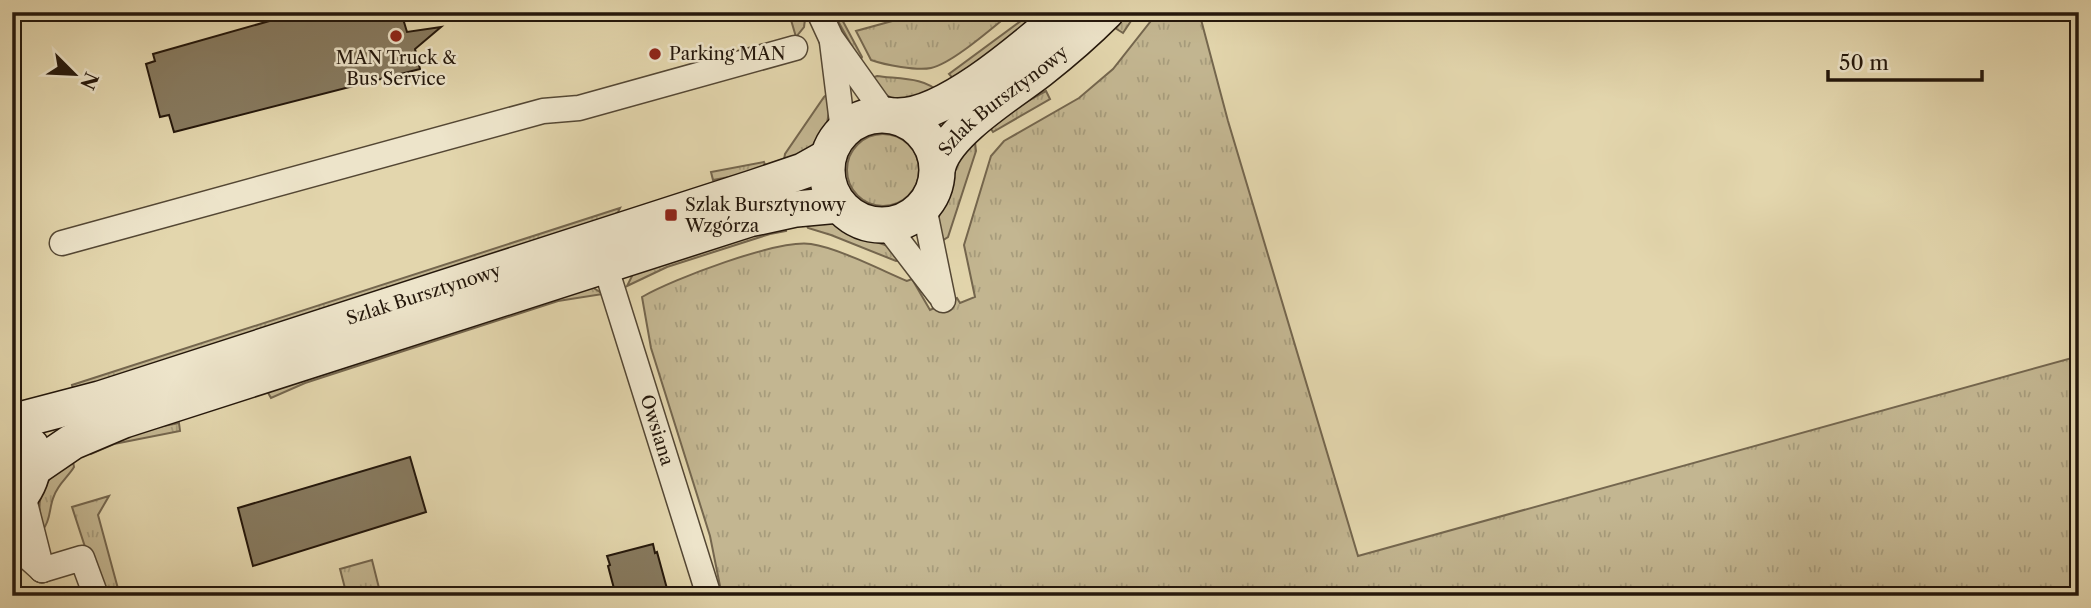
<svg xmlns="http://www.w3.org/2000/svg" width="2091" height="608" font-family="'Libre Caslon Text',serif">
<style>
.grass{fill:url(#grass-tufts);stroke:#74664e;stroke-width:2}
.building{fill:#877a5f;stroke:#24170b;stroke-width:2}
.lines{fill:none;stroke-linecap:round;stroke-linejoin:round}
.street-casing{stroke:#544734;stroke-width:27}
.secondary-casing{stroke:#24170b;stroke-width:38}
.street{stroke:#ede4ca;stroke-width:24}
.secondary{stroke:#ede4ca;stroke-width:35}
.poi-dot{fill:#8f2418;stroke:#ede4ca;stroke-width:2.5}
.labels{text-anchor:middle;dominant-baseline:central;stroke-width:5;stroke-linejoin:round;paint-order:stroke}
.poi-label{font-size:18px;fill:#24170b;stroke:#ede4ca;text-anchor:start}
.street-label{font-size:18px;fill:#24170b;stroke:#ede4ca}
</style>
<defs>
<pattern id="grass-tufts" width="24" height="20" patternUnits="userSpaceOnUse" patternTransform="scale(1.75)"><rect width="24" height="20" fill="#c3b691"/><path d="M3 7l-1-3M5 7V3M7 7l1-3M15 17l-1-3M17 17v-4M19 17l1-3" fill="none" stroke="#a79c7c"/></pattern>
</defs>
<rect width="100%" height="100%" fill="#e3d6ad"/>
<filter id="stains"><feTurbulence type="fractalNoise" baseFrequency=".00286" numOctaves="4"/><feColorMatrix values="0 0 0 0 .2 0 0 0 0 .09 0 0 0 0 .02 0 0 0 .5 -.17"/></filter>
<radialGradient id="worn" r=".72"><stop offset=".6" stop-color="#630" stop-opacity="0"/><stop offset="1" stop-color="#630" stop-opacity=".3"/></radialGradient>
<!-- grass -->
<path class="grass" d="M 785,12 L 806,12 L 804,27 L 796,37 L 791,20 Z
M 833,12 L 838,12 L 862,57 L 860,61 Z
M 925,12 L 1012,12 C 993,27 953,63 931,68 C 917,71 885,65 871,60 L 856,31 Z
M 1033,12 L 1044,12 L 955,81 L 949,74 Z
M 1125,12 L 1137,12 L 1123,33 L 1115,28 Z
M 1158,12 L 1199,12 L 1228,121 L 1358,556 L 2079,356 L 2079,596 L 722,596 L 710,536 L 651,348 L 642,297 C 673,279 778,239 811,244 C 838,248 881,270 907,281 L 912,279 L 930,310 L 957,298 L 960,303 L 975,297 L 964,245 L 991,156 L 1004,141 L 1079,98 L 1113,69 Z
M 877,76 C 896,79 927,77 939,93 L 899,102 L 881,92 L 869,79 Z
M 1046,91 L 1050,99 L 993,132 L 989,126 L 1004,114 Z
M 829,93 C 831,111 827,139 811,151 C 805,155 792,157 784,160 L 785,154 L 824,97 Z
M847 170a36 36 0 1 1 72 0a36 36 0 1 1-72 0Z
M 975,142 L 976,151 L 948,237 L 940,242 L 938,218 L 950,193 L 956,162 Z
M 764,162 L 767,170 L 713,180 L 711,172 Z
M 620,208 L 618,212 L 602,223 L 74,393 L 72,385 Z
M 804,220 L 830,221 L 856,235 L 888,246 L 902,260 L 896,261 L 831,235 L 808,228 Z
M 785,223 L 786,231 L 770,234 L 667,267 L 627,286 L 634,272 Z
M 592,287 L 603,294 L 558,301 L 305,383 L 271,398 L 267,391 Z
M 179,423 L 180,431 L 114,444 L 91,454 L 89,448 L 117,435 Z
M 72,456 L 74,467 C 68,477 58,484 54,496 C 49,506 51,521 43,529 C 32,494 47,478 72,456 Z
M 109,496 L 98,515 L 120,596 L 101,596 L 72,507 Z
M 372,560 L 381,596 L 347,596 L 340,569 Z"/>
<!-- building -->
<path class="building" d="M 301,12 L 401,12 L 407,32 L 441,27 L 415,49 L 420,69 L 174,132 L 169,115 L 160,117 L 146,64 L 155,61 L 153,54 Z
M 410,457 L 426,512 L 253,566 L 238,508 Z
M 653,544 L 655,553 L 657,552 L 669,596 L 616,596 L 608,566 L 610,565 L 607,556 Z"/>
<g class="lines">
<defs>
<g id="street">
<path d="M 819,12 L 831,38 L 885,114"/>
<path d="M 832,42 L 843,131"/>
<path d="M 924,207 L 943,300"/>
<path d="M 886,225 L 939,294"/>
<path d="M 62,243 L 543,111 L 579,108 L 795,48"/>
<path id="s1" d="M 605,265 L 709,596"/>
<path d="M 23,495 L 42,570"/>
<path d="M 12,543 L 42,570"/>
<path d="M 42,570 L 82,558 L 96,596"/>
</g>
<g id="secondary">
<circle cx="882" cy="170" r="55"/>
<path d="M 898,116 C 948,116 1028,44 1066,12"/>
<path id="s2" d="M 938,166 C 947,131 1012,92 1040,70 C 1063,52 1085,33 1106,12"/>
<path id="s3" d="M 16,421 L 100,399 L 753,188 L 803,171 L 828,157"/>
<path d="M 34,468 L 72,442 L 124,420 L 749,219 L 796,209 L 839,205"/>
<path d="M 12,506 C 29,489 37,470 31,446"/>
</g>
</defs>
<!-- street casing -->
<use href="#street" class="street-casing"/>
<!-- secondary casing -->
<use href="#secondary" class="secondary-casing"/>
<!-- street -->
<use href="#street" class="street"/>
<!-- secondary -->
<use href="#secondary" class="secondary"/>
</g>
<!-- markers -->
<g class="poi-dot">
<circle cx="396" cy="36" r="7"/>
<circle cx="655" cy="54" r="7"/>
<rect x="664" y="208" width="14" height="14" rx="3.5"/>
</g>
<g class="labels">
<!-- poi labels -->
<g class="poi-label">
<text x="669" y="54">Parking MAN</text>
<text x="396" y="58" text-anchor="middle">MAN Truck &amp;<tspan x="396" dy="21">Bus Service</tspan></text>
<text x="685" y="205">Szlak Bursztynowy<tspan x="685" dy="21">Wzgórza</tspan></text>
</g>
<!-- street labels -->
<g class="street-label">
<text stroke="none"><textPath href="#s2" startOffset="94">Szlak Bursztynowy</textPath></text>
<text stroke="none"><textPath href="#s3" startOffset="427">Szlak Bursztynowy</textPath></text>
<text stroke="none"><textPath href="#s1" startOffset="173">Owsiana</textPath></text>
</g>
</g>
<!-- margin -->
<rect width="2091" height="608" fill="none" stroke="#e3d6ad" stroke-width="42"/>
<rect x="14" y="14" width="2063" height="580" fill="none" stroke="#24170b" stroke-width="3.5"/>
<rect x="21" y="21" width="2049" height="566" fill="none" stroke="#24170b" stroke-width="2"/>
<!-- north arrow -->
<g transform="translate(74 74) rotate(114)" stroke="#ede4ca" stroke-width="5" paint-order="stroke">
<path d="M0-5L12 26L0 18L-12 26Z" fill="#24170b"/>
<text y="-10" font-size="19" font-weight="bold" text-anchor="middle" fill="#24170b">N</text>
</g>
<!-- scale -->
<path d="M1828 70v10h154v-10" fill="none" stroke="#24170b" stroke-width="3.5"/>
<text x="1839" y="70" font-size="21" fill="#24170b" stroke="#ede4ca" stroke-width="5" paint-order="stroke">50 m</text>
<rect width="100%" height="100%" filter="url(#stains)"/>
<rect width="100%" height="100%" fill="url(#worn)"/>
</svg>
